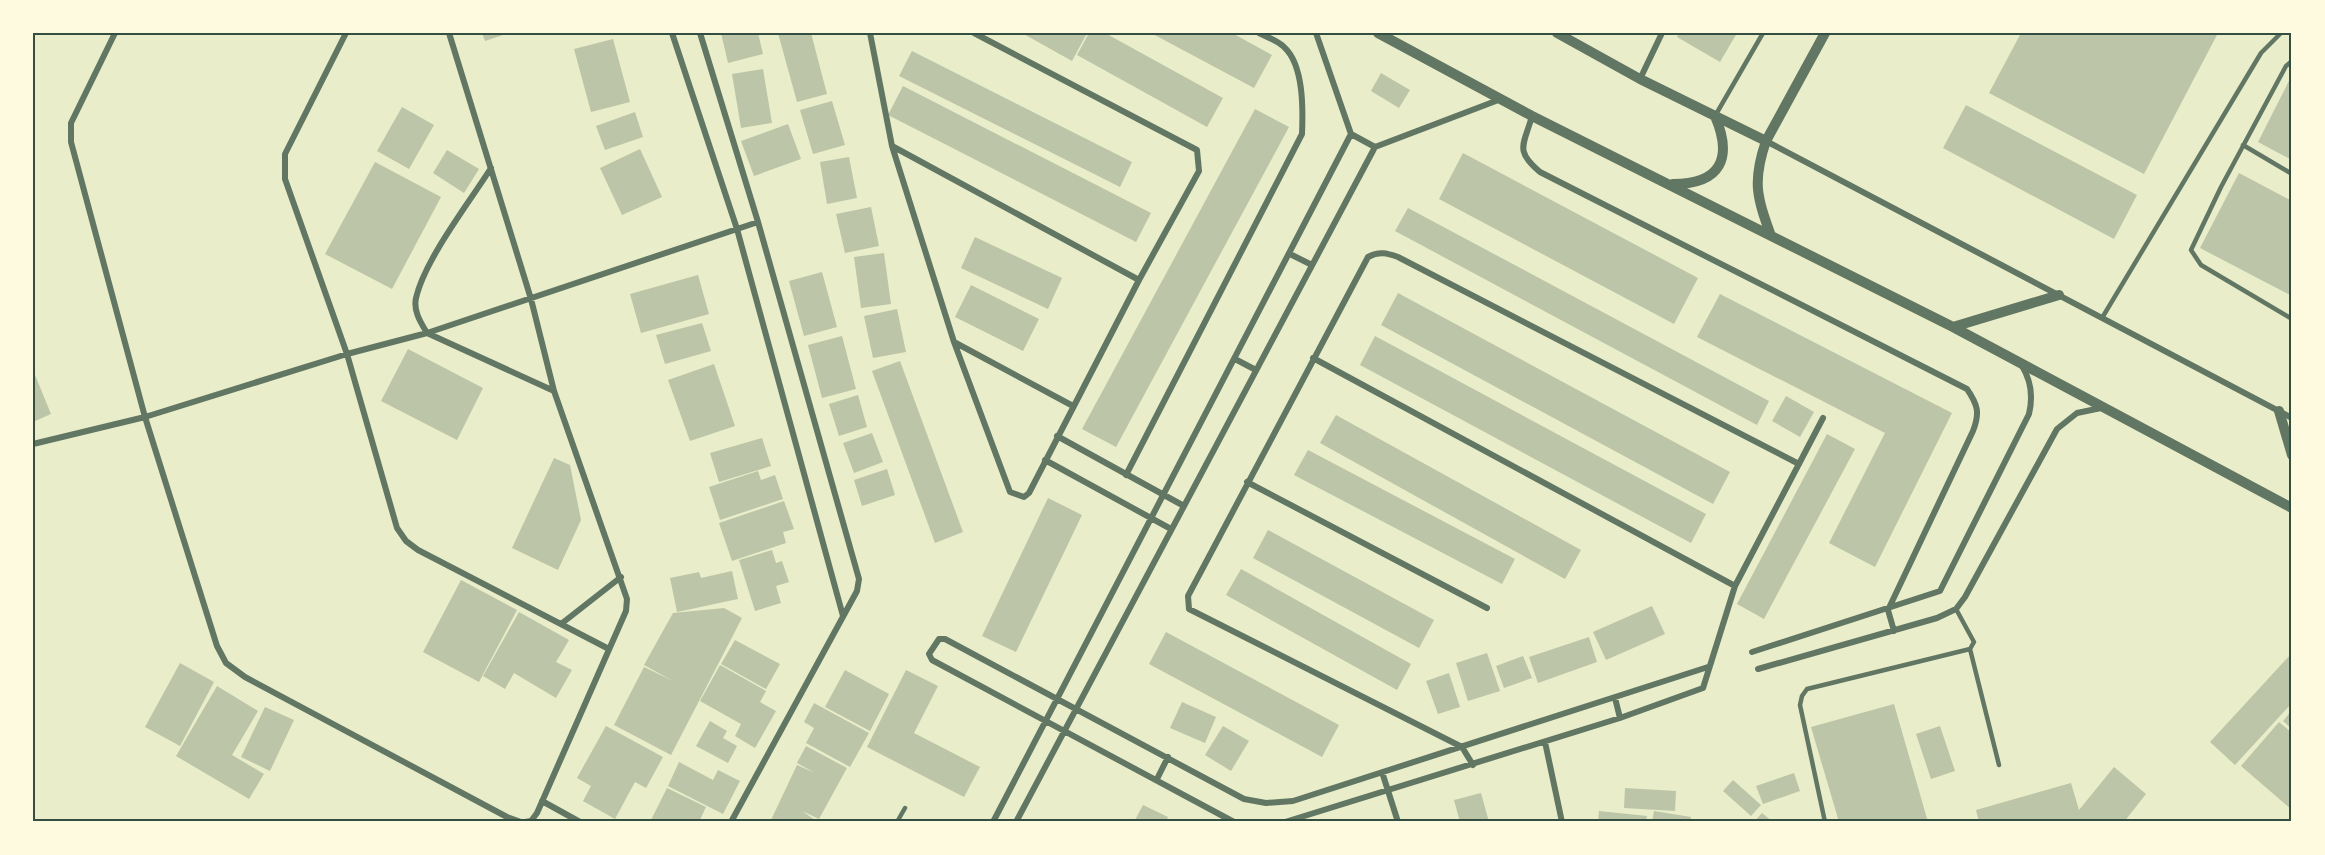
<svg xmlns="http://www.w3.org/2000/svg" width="2325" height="855" font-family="'Asap Condensed',sans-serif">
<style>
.building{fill:#bcc5a7}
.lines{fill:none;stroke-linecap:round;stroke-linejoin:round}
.service{stroke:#617663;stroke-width:4.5}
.minor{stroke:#617663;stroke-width:6}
.tertiary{stroke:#617663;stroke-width:10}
.neatline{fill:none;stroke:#344e41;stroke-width:2}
</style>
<rect width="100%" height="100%" fill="#e9edc9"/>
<!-- building -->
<path class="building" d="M 482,33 L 509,33 L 485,41 Z
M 721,33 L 758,33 L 763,54 L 728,63 Z
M 778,33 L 811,33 L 827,94 L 797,102 Z
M 1022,33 L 1084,33 L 1086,35 L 1072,61 Z
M 1089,33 L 1105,33 L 1223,98 L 1207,127 L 1077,55 Z
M 1151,33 L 1232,33 L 1272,55 L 1254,88 Z
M 1679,33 L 1737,33 L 1720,62 L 1677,37 Z
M 2021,33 L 2218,33 L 2144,174 L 1989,93 Z
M 613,39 L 630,102 L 591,112 L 574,49 Z
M 912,51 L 1132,162 L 1120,187 L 899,76 Z
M 763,69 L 772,123 L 741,128 L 732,74 Z
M 1381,73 L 1410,90 L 1399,108 L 1371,91 Z
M 2292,75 L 2292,160 L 2258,142 Z
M 903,86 L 1151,213 L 1136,242 L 888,115 Z
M 832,101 L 845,145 L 813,154 L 800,110 Z
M 1966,105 L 2137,195 L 2114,239 L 1943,148 Z
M 402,107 L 434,125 L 409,169 L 377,151 Z
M 1255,109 L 1289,127 L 1116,447 L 1082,429 Z
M 635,112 L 643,137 L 605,150 L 596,126 Z
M 788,124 L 801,159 L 754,176 L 741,141 Z
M 640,149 L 662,197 L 622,215 L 600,168 Z
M 447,150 L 479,169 L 464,193 L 433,173 Z
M 1463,153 L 1698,278 L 1674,324 L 1439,199 Z
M 849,157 L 857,198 L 827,204 L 820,162 Z
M 375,162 L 441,197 L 392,289 L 325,254 Z
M 2239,173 L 2292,201 L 2292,296 L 2200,248 Z
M 871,207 L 879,246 L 845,253 L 836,214 Z
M 1408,208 L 1769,401 L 1757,425 L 1395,231 Z
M 975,237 L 1062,278 L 1048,309 L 961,268 Z
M 884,253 L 891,304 L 861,308 L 854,257 Z
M 822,272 L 837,327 L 804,336 L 789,281 Z
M 698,275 L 709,314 L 641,333 L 630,294 Z
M 971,285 L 1039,319 L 1023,351 L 955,317 Z
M 1398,293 L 1730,472 L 1713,504 L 1381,325 Z
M 1720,294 L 1952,413 L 1875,567 L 1829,543 L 1885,433 L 1697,337 Z
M 897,309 L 906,352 L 873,358 L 864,316 Z
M 702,323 L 711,351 L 665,364 L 656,335 Z
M 842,336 L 856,389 L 822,398 L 808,345 Z
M 1375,336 L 1706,514 L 1691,543 L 1360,365 Z
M 408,349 L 483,388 L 457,440 L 381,401 Z
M 900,361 L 963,532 L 935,543 L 872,371 Z
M 714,364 L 735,426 L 690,441 L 668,380 Z
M 33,370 L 51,414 L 33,422 Z
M 858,395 L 867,427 L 839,436 L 829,404 Z
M 1786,396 L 1814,412 L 1800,437 L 1772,421 Z
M 1336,415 L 1581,550 L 1565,579 L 1320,443 Z
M 872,433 L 883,462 L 854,473 L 843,443 Z
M 1827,434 L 1855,449 L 1764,619 L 1737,604 Z
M 762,438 L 771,466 L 719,482 L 710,453 Z
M 1308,450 L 1515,559 L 1502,584 L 1294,475 Z
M 554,458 L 570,465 L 581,520 L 558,570 L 512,548 Z
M 887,469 L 895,495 L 862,506 L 854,480 Z
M 758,471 L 761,480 L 775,475 L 783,499 L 720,520 L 709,487 Z
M 1048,498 L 1082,515 L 1016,652 L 982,636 Z
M 784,501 L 794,529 L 783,532 L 786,543 L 732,561 L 719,523 Z
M 1268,530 L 1434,620 L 1419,648 L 1253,558 Z
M 772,550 L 776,563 L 782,561 L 789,582 L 776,586 L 781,603 L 755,611 L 739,560 Z
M 1241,569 L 1411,664 L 1397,690 L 1226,595 Z
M 732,571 L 738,599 L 677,612 L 670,578 L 699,572 L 701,578 Z
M 461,580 L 517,610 L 479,682 L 423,652 Z
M 1652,606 L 1665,634 L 1606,660 L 1593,632 Z
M 724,608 L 742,618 L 671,755 L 614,725 L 644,667 L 673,681 L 644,665 L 673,613 Z
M 519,612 L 569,640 L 556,662 L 572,670 L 556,698 L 514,673 L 505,689 L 483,676 Z
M 1166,632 L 1339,725 L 1322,757 L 1149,664 Z
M 1589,637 L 1597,662 L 1538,683 L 1529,657 Z
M 735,640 L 780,664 L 766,689 L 721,664 Z
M 1487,653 L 1500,691 L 1468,701 L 1456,663 Z
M 2292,653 L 2292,703 L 2235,765 L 2210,742 Z
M 1523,656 L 1532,678 L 1504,688 L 1496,666 Z
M 180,663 L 214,682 L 180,746 L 145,727 Z
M 720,665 L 766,691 L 760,702 L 776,711 L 755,748 L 735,736 L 741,724 L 700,701 Z
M 845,670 L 889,694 L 870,731 L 825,707 Z
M 906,670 L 938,686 L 914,733 L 980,767 L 964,797 L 867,747 Z
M 1449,673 L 1460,707 L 1438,714 L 1426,681 Z
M 217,686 L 258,711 L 232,755 L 264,774 L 249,799 L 176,756 Z
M 1182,702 L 1216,717 L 1205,743 L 1170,728 Z
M 814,703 L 869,733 L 850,767 L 806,743 L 814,728 L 804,722 Z
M 1894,704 L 1928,822 L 1839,822 L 1811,727 Z
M 265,707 L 294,720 L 270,771 L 241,757 Z
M 2292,710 L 2292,729 L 2283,721 Z
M 710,721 L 727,731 L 723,738 L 737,746 L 728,763 L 696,746 Z
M 2279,722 L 2292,733 L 2292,810 L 2241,766 Z
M 606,726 L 663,757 L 646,788 L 635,782 L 615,819 L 583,801 L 591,786 L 577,778 Z
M 1223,726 L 1249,741 L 1231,771 L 1205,755 Z
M 1940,726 L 1955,771 L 1931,779 L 1916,734 Z
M 806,746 L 847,768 L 819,819 L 802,811 L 818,822 L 770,822 L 797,765 L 815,773 L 797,763 Z
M 679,762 L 713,780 L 718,770 L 740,781 L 723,814 L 668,786 Z
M 2114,767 L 2146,794 L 2124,822 L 1979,822 L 1976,810 L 2071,783 L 2079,810 Z
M 1794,773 L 1800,791 L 1763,804 L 1756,786 Z
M 1733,780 L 1761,805 L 1751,816 L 1723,791 Z
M 667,788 L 706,807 L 699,822 L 650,822 Z
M 1625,788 L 1676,791 L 1675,811 L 1624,808 Z
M 1481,793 L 1489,822 L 1460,822 L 1454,800 Z
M 1143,805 L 1168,817 L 1166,822 L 1134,822 Z
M 1599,811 L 1647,816 L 1646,822 L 1598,822 Z
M 1654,811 L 1691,817 L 1690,822 L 1652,822 Z
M 1762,813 L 1773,822 L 1754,822 Z"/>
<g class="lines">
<!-- service -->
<path class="service" d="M 2292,61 L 2286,66 L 2221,187 L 2191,250 L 2201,265 L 2292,319
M 1715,116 L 1763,33
M 2243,145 L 2292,174
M 2102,318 L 2261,53 L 2281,33
M 1970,649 L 1999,765
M 897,822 L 905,808
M 1825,822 L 1800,705 L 1802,696 L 1807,689 L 1970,649 L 1974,642 L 1956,609"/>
<!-- minor -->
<path class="minor" d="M 115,33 L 71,123 L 71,142 L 145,417 L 217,646 L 226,663 L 245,677 L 507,817 L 521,822
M 346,33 L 285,154 L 285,179 L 347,354 L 397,528 L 406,541 L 418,550 L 607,648
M 449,33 L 531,299 L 554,391 L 627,599 L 626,611 L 537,813 L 531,821 L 525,822
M 672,33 L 737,229 L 843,616
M 700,33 L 758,222 L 859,579 L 857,591 L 731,822
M 870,33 L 892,146 L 954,342 L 1010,492 L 1024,497 L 1029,493 L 1139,280 L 1199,171 L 1197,150 L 974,33
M 1640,79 L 1662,33
M 1532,116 C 1524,145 1514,150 1540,172 L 1967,389 C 1978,405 1980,413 1973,431 L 1888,610 L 1894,631
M 1351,134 L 1375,147
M 1766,141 L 2292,418
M 892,146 L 1139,280
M 491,168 C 469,203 425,259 416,298 C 413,311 421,323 427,333 L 554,391
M 1290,254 L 1310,264
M 954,342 L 1073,406
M 1313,358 L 1735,586
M 1235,359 L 1254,369
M 1057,436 L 1184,506
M 33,444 L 145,417 L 347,354 L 427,333 L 758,222
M 1045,460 L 1171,529
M 1126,475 L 1302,134 C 1303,110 1304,65 1284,47 C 1278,41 1267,37 1259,33
M 1247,482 L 1487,608
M 561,624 L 621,577
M 1752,652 L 1940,591 L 2029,414 C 2033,397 2032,382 2022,366
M 1758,669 L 1937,618 L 1956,609 L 1965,597 L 2057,429 L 2077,413 L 2101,408
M 1615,698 L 1620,718
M 1545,742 L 1562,822
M 1473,765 L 1462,747 L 1189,609 L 1188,596 L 1368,257 C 1379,251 1387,253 1398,257 L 1799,464
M 1382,772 L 1398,822
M 1157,779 L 1168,757
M 542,801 L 580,822
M 993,822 L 1351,134 L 1316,33
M 1016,822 L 1375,147 L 1501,99
M 1234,822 L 932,660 L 929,654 L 939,639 L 945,639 L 1244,799 L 1266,803 L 1293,801 L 1708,667
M 1285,822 L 1620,718 L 1703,688 L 1735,586 L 1823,418"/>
<!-- tertiary -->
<path class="tertiary" d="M 1378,33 L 1532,116 L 1953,327 L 2292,508
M 1557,33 L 1640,79 L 1766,141
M 1673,184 C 1721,184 1733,158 1715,116
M 1771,236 C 1757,197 1752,182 1766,141 L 1825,33
M 1953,327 L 2059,295
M 2279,411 L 2292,455"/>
</g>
<!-- border -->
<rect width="2325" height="855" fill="none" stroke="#fefae0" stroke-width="69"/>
<rect x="34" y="34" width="2256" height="786" class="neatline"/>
</svg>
